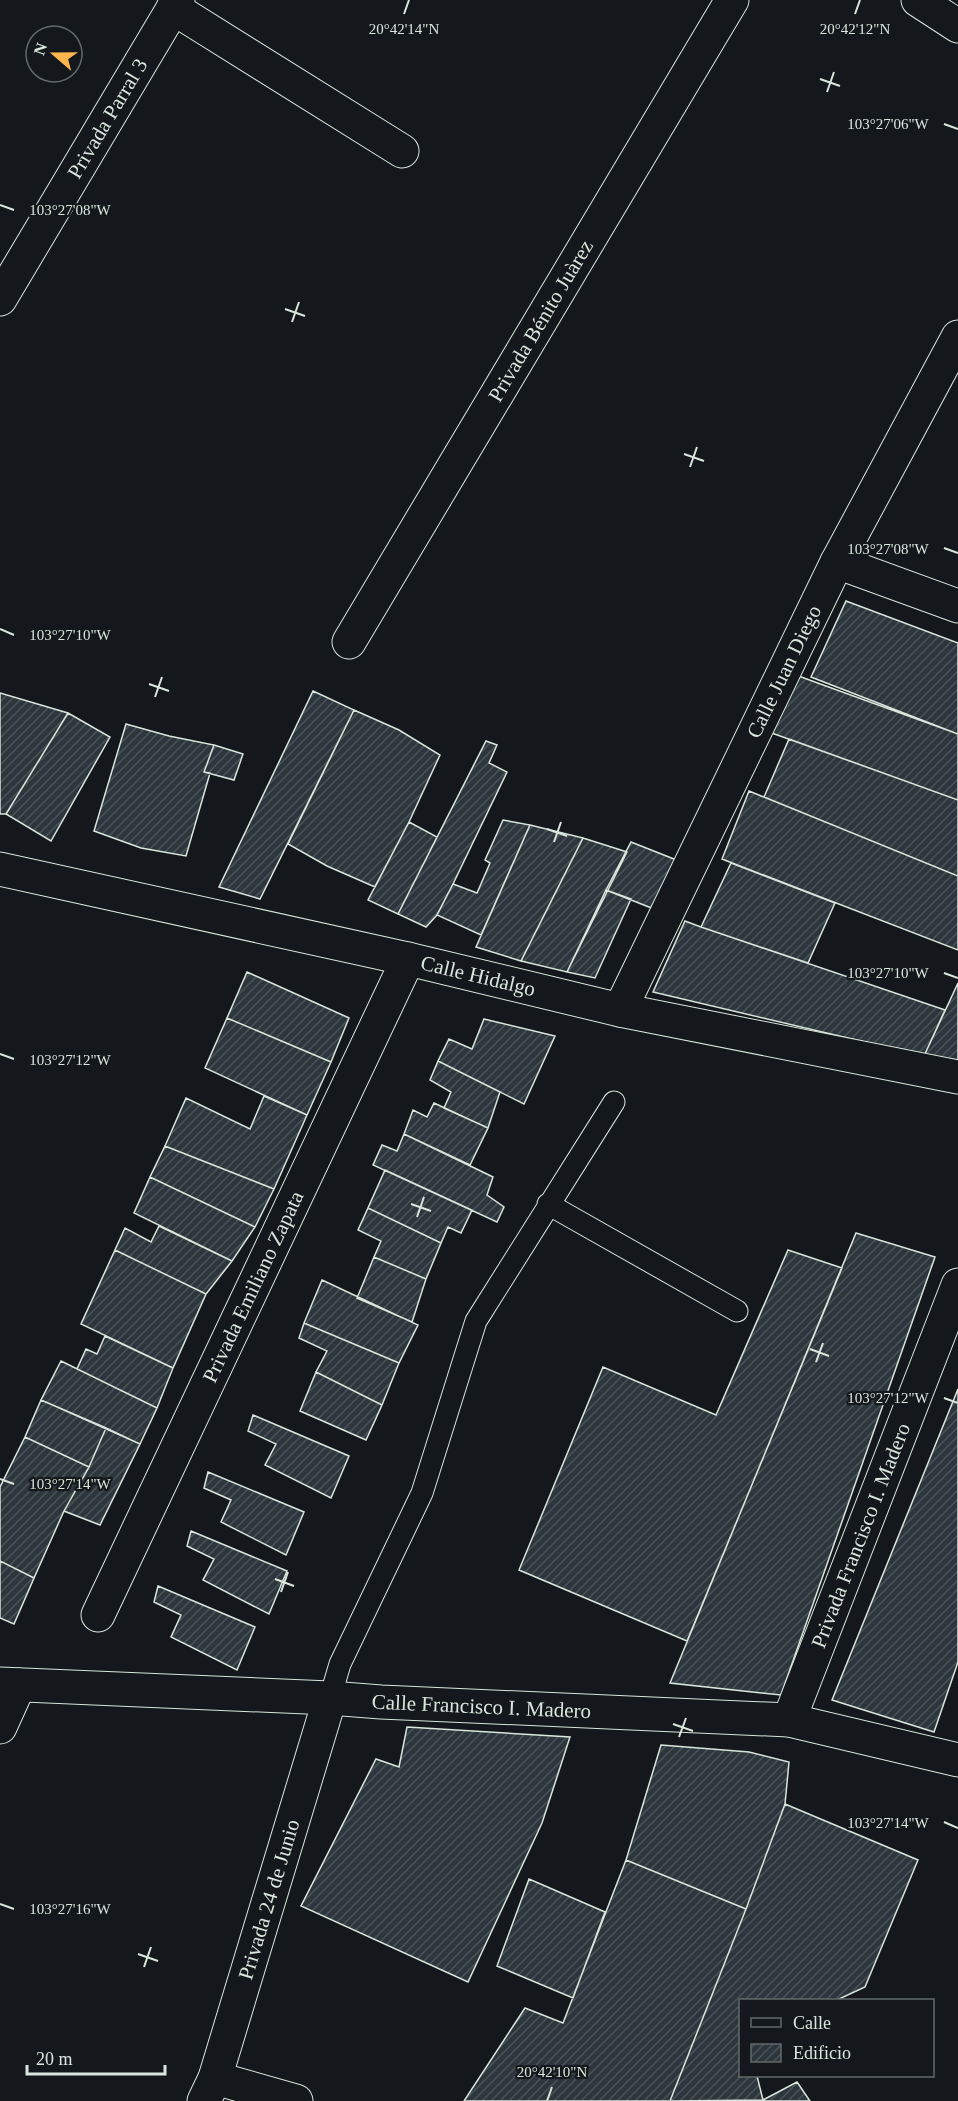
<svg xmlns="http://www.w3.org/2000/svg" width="958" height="2101" font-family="'Times New Roman',serif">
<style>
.building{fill:url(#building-hatch);stroke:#d8e6dc;stroke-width:1.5}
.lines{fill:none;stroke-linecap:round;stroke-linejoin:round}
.lane-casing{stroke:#d8e6dc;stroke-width:23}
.street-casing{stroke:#d8e6dc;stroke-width:35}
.lane{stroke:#14181c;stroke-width:21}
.street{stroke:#14181c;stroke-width:33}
.ticks{fill:none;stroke:#d8e6dc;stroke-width:2}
.labels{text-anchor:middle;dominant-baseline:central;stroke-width:4.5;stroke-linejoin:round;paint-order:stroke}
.street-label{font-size:21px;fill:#d8e6dc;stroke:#14181c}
.ticks-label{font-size:15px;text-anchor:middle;fill:#d8e6dc;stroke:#14181c;stroke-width:4.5;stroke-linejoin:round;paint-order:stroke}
</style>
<defs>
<pattern id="building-hatch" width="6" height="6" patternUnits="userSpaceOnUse" patternTransform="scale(1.5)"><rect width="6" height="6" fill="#2c363c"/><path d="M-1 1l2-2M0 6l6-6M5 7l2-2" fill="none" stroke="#4a5358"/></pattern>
</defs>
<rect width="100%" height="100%" fill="#14181c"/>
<!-- building -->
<path class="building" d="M 846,601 L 958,643 L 958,734 L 811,677 Z
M 793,674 L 958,734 L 958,800 L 769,732 Z
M 313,691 L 354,710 L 260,899 L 219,887 Z
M 0,693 L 68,713 L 6,814 L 0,814 Z
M 354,710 L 399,730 L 440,755 L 409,822 L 375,887 L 327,866 L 288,844 Z
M 68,713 L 110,737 L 51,841 L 6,814 Z
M 126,724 L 169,736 L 214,745 L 204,772 L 210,773 L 186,856 L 141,848 L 94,831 Z
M 789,739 L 958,800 L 958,876 L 764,797 Z
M 486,741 L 497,745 L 489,763 L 507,772 L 453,884 L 437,915 L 426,927 L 398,914 Z
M 214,745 L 243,754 L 234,780 L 204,772 Z
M 749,791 L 958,876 L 958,950 L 722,859 Z
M 503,820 L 530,825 L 481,935 L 437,915 L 453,884 L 477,893 L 490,863 L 485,860 Z
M 409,822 L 437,837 L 398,914 L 368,900 Z
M 530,825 L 583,838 L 521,961 L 476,947 Z
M 583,838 L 627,852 L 567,972 L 521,961 Z
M 631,842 L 684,863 L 659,911 L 606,890 Z
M 731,863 L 835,903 L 808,963 L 701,927 Z
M 606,890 L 631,899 L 595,978 L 567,972 Z
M 685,921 L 701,927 L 945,1010 L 924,1056 L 653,992 Z
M 247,972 L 349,1018 L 331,1062 L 227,1018 Z
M 958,983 L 958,1060 L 924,1056 Z
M 227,1018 L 331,1062 L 307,1115 L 205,1068 Z
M 484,1019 L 555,1036 L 524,1104 L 438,1061 L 449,1039 L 472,1049 Z
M 438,1061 L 500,1092 L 488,1128 L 444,1108 L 451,1092 L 430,1080 Z
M 264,1096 L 307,1115 L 274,1189 L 165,1146 L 186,1098 L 250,1129 Z
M 434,1103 L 488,1128 L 470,1165 L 404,1134 L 413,1110 L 427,1117 Z
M 404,1134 L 493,1177 L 487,1195 L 504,1207 L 497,1222 L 373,1165 L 382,1145 L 397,1151 Z
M 165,1146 L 274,1189 L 255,1227 L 150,1177 Z
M 385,1170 L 472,1210 L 461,1233 L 448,1227 L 441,1243 L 368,1208 Z
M 150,1177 L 255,1227 L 232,1261 L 134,1213 Z
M 368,1208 L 441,1243 L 426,1279 L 374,1257 L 381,1241 L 358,1230 Z
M 159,1226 L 232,1261 L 206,1294 L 115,1250 L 125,1228 L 151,1242 Z
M 856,1233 L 935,1257 L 781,1695 L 670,1683 Z
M 115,1250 L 206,1294 L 173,1368 L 81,1324 Z
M 788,1250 L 842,1268 L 687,1641 L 519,1570 L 603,1367 L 716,1415 Z
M 374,1257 L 426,1279 L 412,1322 L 357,1298 Z
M 322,1280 L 418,1325 L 399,1363 L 304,1323 Z
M 304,1323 L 399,1363 L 382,1405 L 316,1372 L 327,1351 L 299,1338 Z
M 105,1336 L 173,1368 L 157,1408 L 77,1369 L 86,1349 L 97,1354 Z
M 61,1361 L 157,1408 L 140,1444 L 41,1400 Z
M 316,1372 L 382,1405 L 366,1440 L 300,1411 Z
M 958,1389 L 958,1662 L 934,1732 L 832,1700 Z
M 41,1400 L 106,1428 L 89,1467 L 25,1437 Z
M 253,1415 L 349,1456 L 331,1498 L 265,1465 L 276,1444 L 248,1431 Z
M 106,1428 L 140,1444 L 100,1525 L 64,1511 L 89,1467 Z
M 25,1437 L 89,1467 L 64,1511 L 34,1578 L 0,1561 L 0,1487 Z
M 208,1472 L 304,1512 L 286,1555 L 221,1522 L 231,1500 L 204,1488 Z
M 191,1531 L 287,1571 L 269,1614 L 203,1580 L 214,1559 L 187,1546 Z
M 0,1561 L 34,1578 L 14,1624 L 0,1618 Z
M 158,1586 L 255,1627 L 237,1670 L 171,1637 L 181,1615 L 154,1602 Z
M 407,1727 L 570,1737 L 542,1823 L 468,1982 L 301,1906 L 376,1759 L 399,1767 Z
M 661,1745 L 749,1752 L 789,1762 L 785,1804 L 746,1909 L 626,1860 Z
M 785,1804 L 918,1860 L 865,1987 L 837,2000 L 740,2000 L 740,2076 L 757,2076 L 763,2100 L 670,2101 L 746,1909 Z
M 626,1860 L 746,1909 L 670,2101 L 464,2101 L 525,2008 L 563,2023 Z
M 529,1879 L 605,1912 L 573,1998 L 497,1966 Z
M 797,2082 L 810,2101 L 761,2101 L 763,2100 Z"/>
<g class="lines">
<defs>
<path id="lane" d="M 548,1204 L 737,1311
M 330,1698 L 340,1664 L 422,1493 L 476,1321 L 614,1102"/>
<g id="street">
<path d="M 918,0 L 958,26"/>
<path d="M 173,8 L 402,151"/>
<path id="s1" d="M 0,299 L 178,0"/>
<path d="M 837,562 L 958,606"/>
<path id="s2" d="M 349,642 L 732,0"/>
<path id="s3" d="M 0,869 L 408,959 L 620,1010 L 958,1077"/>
<path id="s4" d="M 620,1010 L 837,562 L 958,337"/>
<path id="s5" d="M 98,1615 L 408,959"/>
<path id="s6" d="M 0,1684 L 330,1698 L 381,1702 L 789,1720 L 958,1760"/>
<path id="s7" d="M 789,1720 L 958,1285"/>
<path d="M 0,1727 L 19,1685"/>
<path d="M 215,2078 L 296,2101"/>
<path id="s8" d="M 204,2101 L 215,2078 L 330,1698"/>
</g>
</defs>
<!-- lane casing -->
<use href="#lane" class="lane-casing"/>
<!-- street casing -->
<use href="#street" class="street-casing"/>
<!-- lane -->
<use href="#lane" class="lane"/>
<!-- street -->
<use href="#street" class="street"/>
</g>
<!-- ticks -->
<path class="ticks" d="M 404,14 L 409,0M 855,14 L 860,0M 820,79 L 840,86M 827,92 L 834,72M 944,124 L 958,129M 0,205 L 14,210M 285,309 L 305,316M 292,322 L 299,302M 684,454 L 704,461M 690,467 L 697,447M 944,548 L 958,553M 0,629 L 14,635M 149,684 L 169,691M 155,697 L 162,677M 547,829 L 567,836M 554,842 L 561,822M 944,973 L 958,978M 0,1054 L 14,1059M 411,1204 L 431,1211M 417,1217 L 424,1197M 810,1349 L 829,1356M 816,1362 L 823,1343M 944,1398 L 958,1403M 0,1479 L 14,1484M 275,1579 L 294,1586M 281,1592 L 288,1572M 673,1724 L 693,1731M 679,1737 L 686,1718M 944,1822 L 958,1828M 0,1904 L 14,1909M 138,1954 L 158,1961M 144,1967 L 151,1947M 547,2101 L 552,2087"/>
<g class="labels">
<!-- street labels -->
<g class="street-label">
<text stroke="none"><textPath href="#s1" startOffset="210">Privada Parral 3</textPath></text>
<text stroke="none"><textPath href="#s2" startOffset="374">Privada Bénito Juàrez</textPath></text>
<text stroke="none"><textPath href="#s4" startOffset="376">Calle Juan Diego</textPath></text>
<text stroke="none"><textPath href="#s3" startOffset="490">Calle Hidalgo</textPath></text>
<text stroke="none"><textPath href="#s5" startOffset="363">Privada Emiliano Zapata</textPath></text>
<text stroke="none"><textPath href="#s7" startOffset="198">Privada Francisco I. Madero</textPath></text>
<text stroke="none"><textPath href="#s6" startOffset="482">Calle Francisco I. Madero</textPath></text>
<text stroke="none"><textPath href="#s8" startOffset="212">Privada 24 de Junio</textPath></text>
</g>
</g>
<g class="ticks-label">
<text x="404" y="34">20°42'14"N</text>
<text x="855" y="34">20°42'12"N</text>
<text x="888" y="129">103°27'06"W</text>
<text x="70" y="215">103°27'08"W</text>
<text x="888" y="554">103°27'08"W</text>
<text x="70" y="640">103°27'10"W</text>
<text x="888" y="978">103°27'10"W</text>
<text x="70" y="1065">103°27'12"W</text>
<text x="888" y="1403">103°27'12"W</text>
<text x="70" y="1489">103°27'14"W</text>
<text x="888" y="1828">103°27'14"W</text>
<text x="70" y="1914">103°27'16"W</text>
<text x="552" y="2077">20°42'10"N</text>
</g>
<!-- legend -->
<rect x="739" y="1999" width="195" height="78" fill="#14181c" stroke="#626a69" stroke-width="1.5"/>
<rect x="751" y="2018" width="30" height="9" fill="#14181c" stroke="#626a69" stroke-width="1.5"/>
<text x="793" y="2029" font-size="18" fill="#d8e6dc">Calle</text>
<rect x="751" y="2044" width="30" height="18" fill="url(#building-hatch)" stroke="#626a69" stroke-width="1.5"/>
<text x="793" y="2059" font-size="18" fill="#d8e6dc">Edificio</text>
<!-- north arrow -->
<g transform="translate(54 54) rotate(290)"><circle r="28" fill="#14181c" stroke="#626a69" stroke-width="1.5"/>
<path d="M0-4.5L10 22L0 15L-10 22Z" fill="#ffb74d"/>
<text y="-9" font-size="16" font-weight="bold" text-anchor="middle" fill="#d8e6dc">N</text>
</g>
<!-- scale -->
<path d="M27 2065v9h138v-9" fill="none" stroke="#d8e6dc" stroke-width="3"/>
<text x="36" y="2065" font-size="18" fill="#d8e6dc" stroke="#14181c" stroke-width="4.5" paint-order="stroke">20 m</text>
</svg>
